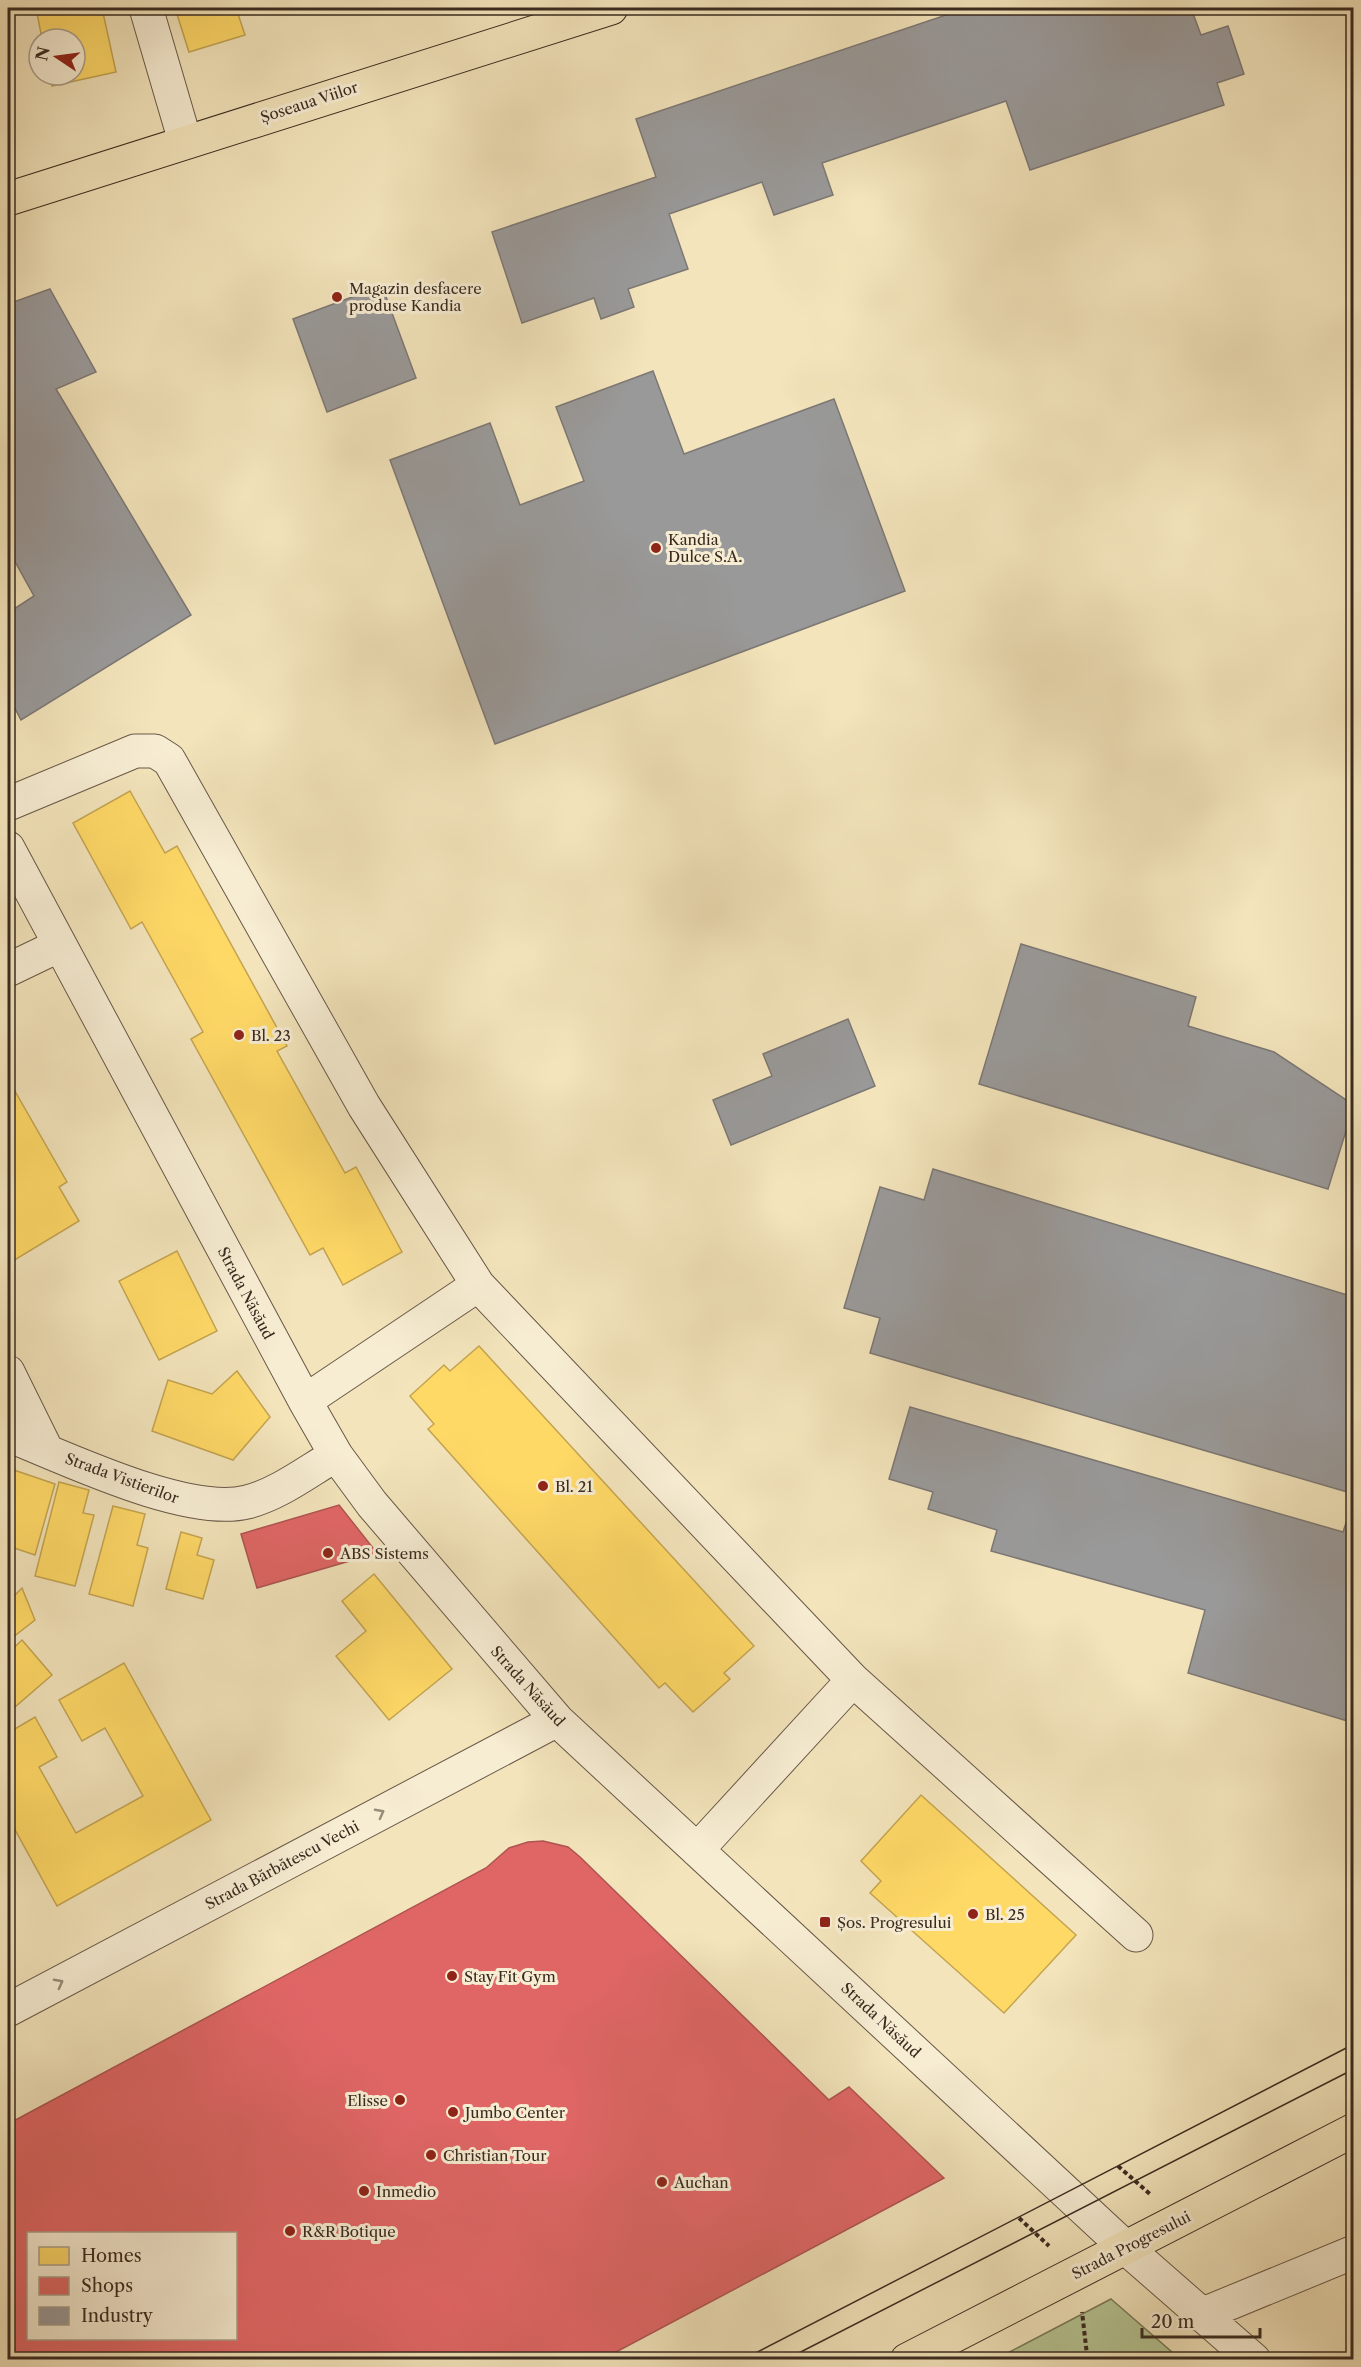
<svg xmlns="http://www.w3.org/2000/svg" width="1361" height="2367" font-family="'Libre Caslon Text',serif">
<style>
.green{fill:#b6c593;stroke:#78785a;stroke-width:1.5}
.homes{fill:#ffd966;stroke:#c4a451;stroke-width:1.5}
.shops{fill:#e06666;stroke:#ae5451;stroke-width:1.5;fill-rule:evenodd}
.industry{fill:#999;stroke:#7c7875;stroke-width:1.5}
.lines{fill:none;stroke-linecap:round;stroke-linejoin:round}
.minor-casing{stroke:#685847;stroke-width:35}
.major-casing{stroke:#392a20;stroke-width:35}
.path{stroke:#392a20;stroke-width:4;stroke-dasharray:4.5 3;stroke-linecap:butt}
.minor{stroke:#f7edd3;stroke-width:33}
.major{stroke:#f3e4bb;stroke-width:33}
.tram{stroke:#392a20;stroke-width:1.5}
.oneway{stroke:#988c7a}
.poi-dot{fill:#8f2418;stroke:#f7edd3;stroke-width:2}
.labels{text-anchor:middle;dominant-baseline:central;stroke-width:6;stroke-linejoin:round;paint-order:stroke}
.street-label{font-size:15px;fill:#392a20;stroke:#f7edd3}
.poi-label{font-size:15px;fill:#392a20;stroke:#f7edd3;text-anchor:start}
</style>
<rect width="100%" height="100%" fill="#f3e4bb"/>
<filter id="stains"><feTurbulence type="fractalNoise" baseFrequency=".00333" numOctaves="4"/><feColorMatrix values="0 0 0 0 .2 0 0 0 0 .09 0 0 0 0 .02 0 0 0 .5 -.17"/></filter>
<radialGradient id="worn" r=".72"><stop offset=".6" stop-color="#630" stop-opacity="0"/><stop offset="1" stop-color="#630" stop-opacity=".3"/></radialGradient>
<!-- green -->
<path class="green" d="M 1111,2299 L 1180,2359 L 996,2359 Z"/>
<!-- homes -->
<path class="homes" d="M 36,8 L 102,8 L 116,72 L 52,86 L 50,75 L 75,75 L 75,39 L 42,39 Z
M 175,8 L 236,8 L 245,35 L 189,52 Z
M 130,791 L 165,853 L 177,846 L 287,1046 L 277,1051 L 345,1173 L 356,1167 L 402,1252 L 343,1285 L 323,1248 L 310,1255 L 191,1039 L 203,1032 L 142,922 L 131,929 L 73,823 Z
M 8,1079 L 67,1182 L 59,1187 L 79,1221 L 8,1264 Z
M 177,1251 L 217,1331 L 159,1360 L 119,1281 Z
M 479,1346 L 754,1646 L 724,1673 L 730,1679 L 693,1712 L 665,1683 L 659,1688 L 428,1429 L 434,1424 L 410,1396 L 444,1365 L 450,1371 Z
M 237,1371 L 270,1417 L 233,1460 L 152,1431 L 168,1380 L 212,1394 Z
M 8,1468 L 55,1484 L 35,1555 L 8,1546 Z
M 59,1482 L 89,1490 L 83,1513 L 94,1515 L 75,1586 L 35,1576 Z
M 113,1506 L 145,1514 L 137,1545 L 148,1548 L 133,1606 L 89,1594 Z
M 181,1532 L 202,1538 L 197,1555 L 214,1560 L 203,1599 L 166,1589 Z
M 374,1574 L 452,1669 L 389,1720 L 336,1656 L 366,1631 L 342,1601 Z
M 22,1588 L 35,1620 L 8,1641 L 8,1602 Z
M 22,1640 L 52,1675 L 8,1713 L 8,1653 Z
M 124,1663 L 211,1820 L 57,1906 L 8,1817 L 8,1733 L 35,1717 L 57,1757 L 39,1767 L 76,1833 L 143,1796 L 105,1728 L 82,1741 L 59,1700 Z
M 921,1795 L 1076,1935 L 1004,2013 L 870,1893 L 881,1881 L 861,1861 Z"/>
<!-- shops -->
<path class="shops" d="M 339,1505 L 377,1553 L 257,1588 L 241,1534 Z
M 543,1841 L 568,1847 L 580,1857 L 829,2100 L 849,2087 L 944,2178 L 601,2360 L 8,2360 L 8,2124 L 486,1868 L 509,1848 L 528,1842 ZM 28,2234 L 236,2234 L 236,2338 L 28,2338 Z"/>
<!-- industry -->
<path class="industry" d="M 967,8 L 1191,8 L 1201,35 L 1228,26 L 1244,74 L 1217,83 L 1224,105 L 1030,170 L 1006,101 L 822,163 L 833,195 L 774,215 L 762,182 L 669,214 L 688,269 L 628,289 L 634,307 L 601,319 L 594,298 L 522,323 L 492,232 L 656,177 L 636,119 Z
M 382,286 L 416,378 L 327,412 L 293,319 Z
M 50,289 L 96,372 L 56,389 L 191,615 L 21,720 L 8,695 L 8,613 L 34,596 L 8,549 L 8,304 Z
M 653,371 L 684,454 L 834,399 L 905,591 L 495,744 L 390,460 L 490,423 L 520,505 L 584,481 L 556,407 Z
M 1021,944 L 1196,997 L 1188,1026 L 1274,1052 L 1354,1105 L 1328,1189 L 979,1084 Z
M 848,1019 L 875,1086 L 731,1145 L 713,1100 L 772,1076 L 763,1054 Z
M 933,1169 L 1354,1297 L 1354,1494 L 870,1353 L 880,1318 L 844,1308 L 880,1187 L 924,1200 Z
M 910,1407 L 1343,1532 L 1354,1499 L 1354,1723 L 1188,1673 L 1205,1610 L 991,1551 L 997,1530 L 928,1509 L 933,1492 L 889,1479 Z"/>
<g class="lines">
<defs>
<path id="minor" d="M 146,8 L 185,141
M 8,804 L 135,751 L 155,751 L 169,760 L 364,1106 L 478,1285 L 853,1680 L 1136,1935
M 8,848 L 305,1401 L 336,1455 L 372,1504 L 557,1720 L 1126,2248 L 1254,2360
M 8,970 L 60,945
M 8,1372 L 47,1451
M 305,1401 L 478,1285
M 8,1435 C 66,1458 187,1517 247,1502 C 279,1494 308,1471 336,1455
M 697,1850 L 853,1680
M 8,2010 L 557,1720
M 1201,2315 L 1354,2252"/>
<path id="major" d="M 8,199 L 611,8
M 907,2360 L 1354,2130"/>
</defs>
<!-- minor casing -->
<use href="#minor" class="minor-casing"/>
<!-- major casing -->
<use href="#major" class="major-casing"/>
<!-- path -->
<path class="path" d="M 1118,2166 L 1150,2194
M 1019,2218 L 1049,2246
M 1078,2360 L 1087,2355 L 1082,2312"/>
<!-- minor -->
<use href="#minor" class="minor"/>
<!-- major -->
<use href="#major" class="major"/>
<!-- tram -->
<path class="tram" d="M 742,2360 L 1354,2044
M 785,2360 L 1354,2069"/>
</g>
<!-- one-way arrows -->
<defs><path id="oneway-chevron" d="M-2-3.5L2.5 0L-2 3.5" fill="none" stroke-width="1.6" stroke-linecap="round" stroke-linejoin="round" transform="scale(1.5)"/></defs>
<g class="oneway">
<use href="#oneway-chevron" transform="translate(380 1813) rotate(-28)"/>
<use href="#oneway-chevron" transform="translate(59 1983) rotate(-28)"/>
</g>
<!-- markers -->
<g class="poi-dot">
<circle cx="337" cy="297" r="6"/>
<circle cx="656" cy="548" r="6"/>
<circle cx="239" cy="1035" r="6"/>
<circle cx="543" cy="1486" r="6"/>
<circle cx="328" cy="1553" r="6"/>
<circle cx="973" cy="1914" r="6"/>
<rect x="819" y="1916" width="12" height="12" rx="3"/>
<circle cx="452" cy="1976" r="6"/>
<circle cx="400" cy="2100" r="6"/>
<circle cx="453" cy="2112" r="6"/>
<circle cx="431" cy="2155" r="6"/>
<circle cx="662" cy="2182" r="6"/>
<circle cx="364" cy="2191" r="6"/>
<circle cx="290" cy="2231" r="6"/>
</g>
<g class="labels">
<!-- street labels -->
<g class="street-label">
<text transform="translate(309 102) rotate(-18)">Șoseaua Viilor</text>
<text transform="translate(246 1293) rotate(62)">Strada Năsăud</text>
<text transform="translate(122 1478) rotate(20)">Strada Vistierilor</text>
<text transform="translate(528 1686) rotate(48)">Strada Năsăud</text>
<text transform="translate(282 1865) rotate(-28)">Strada Bărbătescu Vechi</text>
<text transform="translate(881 2020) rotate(43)">Strada Năsăud</text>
<text transform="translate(1131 2245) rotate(-27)">Strada Progresului</text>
</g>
<!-- poi labels -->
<g class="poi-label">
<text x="349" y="288">Magazin desfacere<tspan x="349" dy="17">produse Kandia</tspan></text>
<text x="668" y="539">Kandia<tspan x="668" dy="17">Dulce S.A.</tspan></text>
<text x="251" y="1035">Bl. 23</text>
<text x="555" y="1486">Bl. 21</text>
<text x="340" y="1553">ABS Sistems</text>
<text x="985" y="1914">Bl. 25</text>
<text x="837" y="1922">Șos. Progresului</text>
<text x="464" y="1976">Stay Fit Gym</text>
<text x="388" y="2100" text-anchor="end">Elisse</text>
<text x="465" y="2112">Jumbo Center</text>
<text x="443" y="2155">Christian Tour</text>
<text x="674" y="2182">Auchan</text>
<text x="376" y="2191">Inmedio</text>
<text x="302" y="2231">R&amp;R Botique</text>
</g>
</g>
<!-- margin -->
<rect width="1361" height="2367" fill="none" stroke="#f3e4bb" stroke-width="30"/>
<rect x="9" y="9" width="1343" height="2349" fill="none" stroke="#392a20" stroke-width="3"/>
<rect x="15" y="15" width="1331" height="2337" fill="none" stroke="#392a20" stroke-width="1.5"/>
<!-- legend -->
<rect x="27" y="2232" width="210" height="108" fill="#f7edd3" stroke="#ab9f8b" stroke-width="1.5"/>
<rect x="39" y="2247" width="30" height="18" fill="#ffd966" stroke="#ab9f8b" stroke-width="1.5"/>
<text x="81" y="2262" font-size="18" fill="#392a20">Homes</text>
<rect x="39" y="2277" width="30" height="18" fill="#e06666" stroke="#ab9f8b" stroke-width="1.5"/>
<text x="81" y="2292" font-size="18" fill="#392a20">Shops</text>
<rect x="39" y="2307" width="30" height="18" fill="#999999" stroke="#ab9f8b" stroke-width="1.5"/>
<text x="81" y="2322" font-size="18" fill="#392a20">Industry</text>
<!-- north arrow -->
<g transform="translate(57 57) rotate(283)"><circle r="28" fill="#f7edd3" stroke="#ab9f8b" stroke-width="1.5"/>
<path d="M0-4.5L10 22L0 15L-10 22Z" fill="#8f2418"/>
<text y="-9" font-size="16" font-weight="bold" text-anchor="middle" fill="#392a20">N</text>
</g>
<!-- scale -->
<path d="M1142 2328v9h118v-9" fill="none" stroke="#392a20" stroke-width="3"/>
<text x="1151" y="2328" font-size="18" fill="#392a20" stroke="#f7edd3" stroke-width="4.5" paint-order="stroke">20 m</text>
<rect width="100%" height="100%" filter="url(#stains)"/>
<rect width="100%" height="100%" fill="url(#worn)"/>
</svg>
